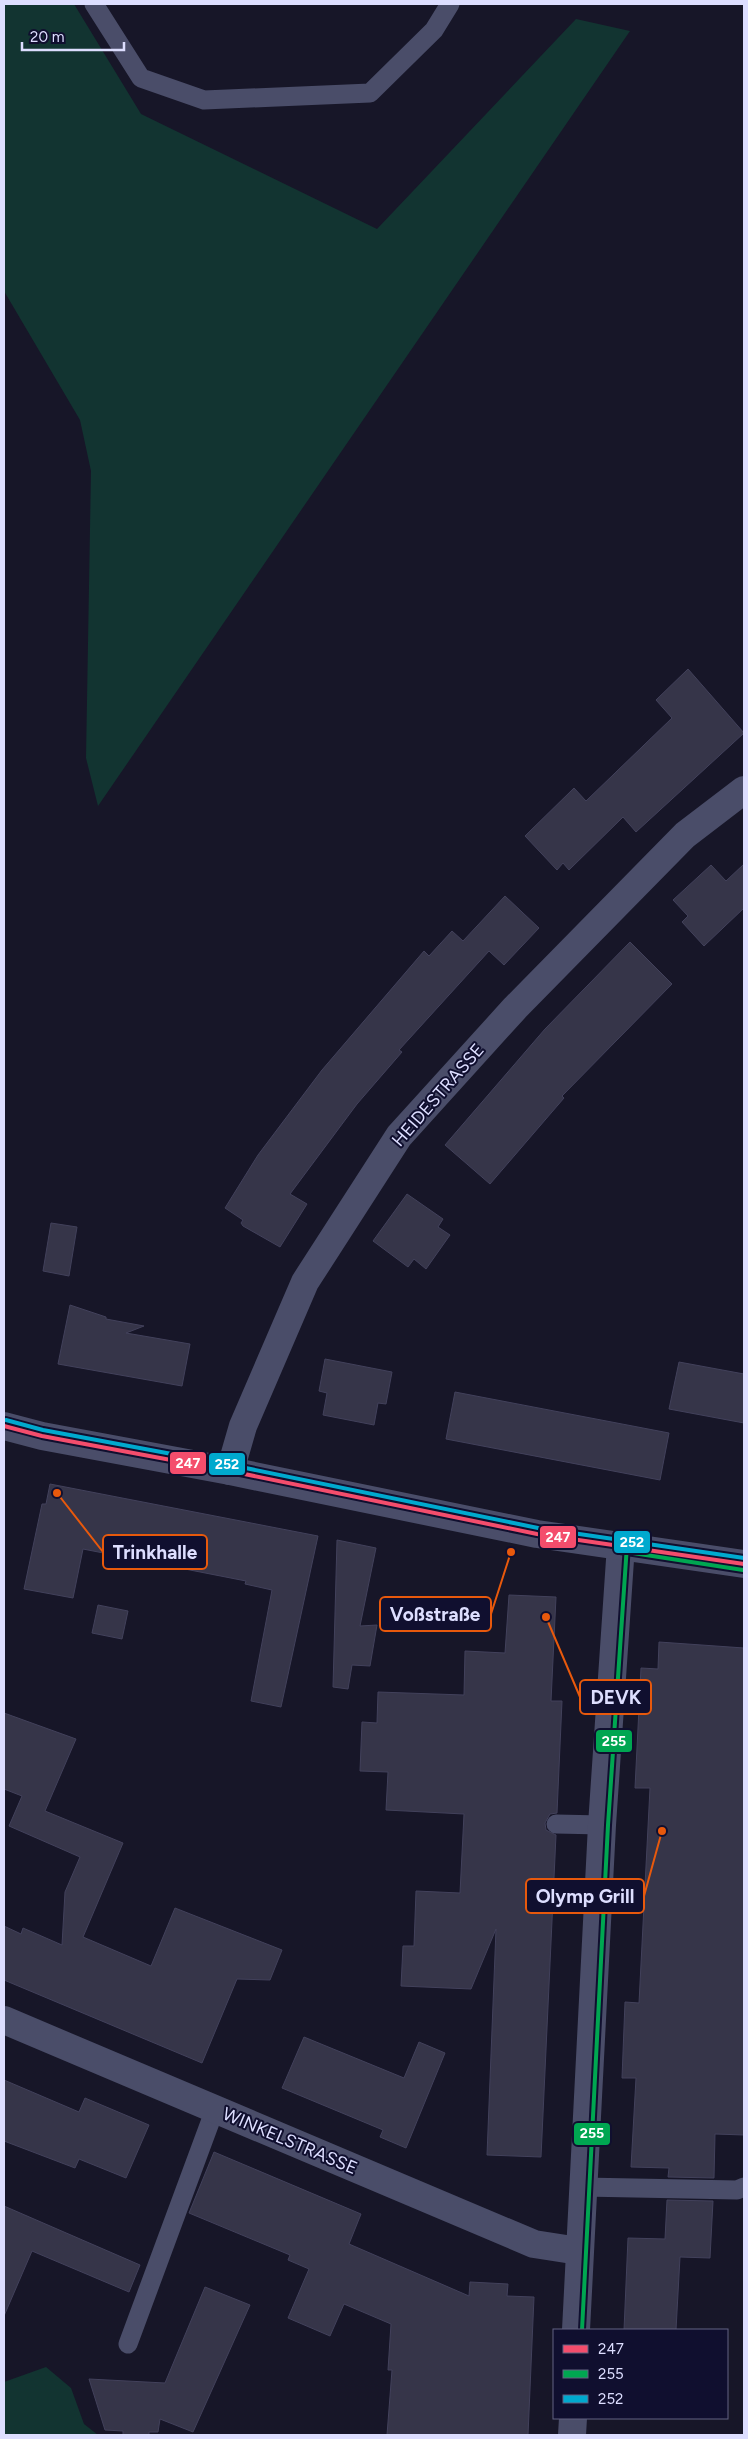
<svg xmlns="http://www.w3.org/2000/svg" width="748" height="2439" font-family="Figtree,sans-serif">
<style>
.green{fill:#123431}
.building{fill:#363549;stroke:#42415b}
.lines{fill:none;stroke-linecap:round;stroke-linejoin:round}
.service{stroke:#4a4d69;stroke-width:19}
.minor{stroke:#4a4d69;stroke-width:28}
.tertiary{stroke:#4a4d69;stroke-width:28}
.bus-1-casing{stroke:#100f2f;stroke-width:8}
.bus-2-casing{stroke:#100f2f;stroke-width:8}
.bus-3-casing{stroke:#100f2f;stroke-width:8}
.bus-1{stroke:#f44d6c;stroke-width:4}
.bus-2{stroke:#00a651;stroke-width:4}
.bus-3{stroke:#00a9ce;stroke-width:4}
.labels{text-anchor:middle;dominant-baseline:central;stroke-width:4;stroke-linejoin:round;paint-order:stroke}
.street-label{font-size:18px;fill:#dddeff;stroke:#100f2f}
.leader{fill:none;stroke:#e8590c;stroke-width:2}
.callout-dot{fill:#e8590c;stroke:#100f2f;stroke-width:2}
.callout{fill:#100f2f;stroke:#e8590c;stroke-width:2}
.callout-label{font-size:19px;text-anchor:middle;font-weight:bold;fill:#dddeff}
.line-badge{stroke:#100f2f;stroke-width:2}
.badge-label{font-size:14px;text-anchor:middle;font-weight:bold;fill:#fff}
</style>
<rect width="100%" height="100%" fill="#171628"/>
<!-- green -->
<path class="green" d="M 4,4 L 74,4 L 141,114 L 377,229 L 576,19 L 630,31 L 98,806 L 86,758 L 91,471 L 80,420 L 4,291 Z
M 46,2367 L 71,2388 L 84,2424 L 98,2435 L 4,2435 L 4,2382 Z"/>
<!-- building -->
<path class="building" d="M 688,669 L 744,733 L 636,832 L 623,817 L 569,870 L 563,863 L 557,870 L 525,836 L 574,788 L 586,801 L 672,718 L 656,700 Z
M 744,864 L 744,908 L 704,946 L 682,922 L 688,916 L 673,900 L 711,865 L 726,881 Z
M 505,896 L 539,928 L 504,965 L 489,951 L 399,1050 L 402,1052 L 357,1104 L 290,1194 L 307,1204 L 280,1247 L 243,1226 L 241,1223 L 243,1220 L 225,1208 L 258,1155 L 322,1070 L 424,951 L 429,956 L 452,931 L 463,941 Z
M 630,942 L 672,984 L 562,1096 L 564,1098 L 490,1184 L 445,1145 L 545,1029 Z
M 407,1194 L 443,1219 L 438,1227 L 450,1235 L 426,1269 L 414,1259 L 408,1267 L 373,1241 Z
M 51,1223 L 77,1227 L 69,1276 L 43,1271 Z
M 70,1305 L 106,1317 L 106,1319 L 144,1326 L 126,1333 L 190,1344 L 182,1386 L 58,1364 Z
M 325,1359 L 392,1372 L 386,1404 L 378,1403 L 374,1425 L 323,1415 L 327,1393 L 319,1391 Z
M 679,1362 L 744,1374 L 744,1423 L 669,1409 Z
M 455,1392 L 669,1433 L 660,1480 L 446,1439 Z
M 50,1484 L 318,1536 L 281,1707 L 251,1701 L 272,1590 L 245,1584 L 246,1581 L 83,1549 L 73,1598 L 24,1589 L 42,1504 L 46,1504 Z
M 337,1540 L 376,1548 L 360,1626 L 377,1625 L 370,1666 L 352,1665 L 348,1689 L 333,1687 Z
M 509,1595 L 556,1597 L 551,1701 L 562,1701 L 557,1813 L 550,1814 L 545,1823 L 546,1830 L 556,1835 L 541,2157 L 487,2155 L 496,1929 L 471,1989 L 401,1986 L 403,1946 L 414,1946 L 416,1891 L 460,1893 L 464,1814 L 386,1810 L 388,1772 L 360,1771 L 362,1722 L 377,1723 L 378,1692 L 464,1695 L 465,1651 L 505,1653 Z
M 98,1605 L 128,1611 L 122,1639 L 92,1633 Z
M 659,1642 L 744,1648 L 744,2135 L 715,2134 L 714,2178 L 668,2177 L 669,2168 L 631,2167 L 636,2078 L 622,2078 L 625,2002 L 639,2003 L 650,1788 L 635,1788 L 641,1668 L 658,1669 Z
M 4,1713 L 76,1739 L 45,1811 L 123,1843 L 83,1937 L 151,1966 L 175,1908 L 282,1950 L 270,1980 L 237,1979 L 202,2063 L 4,1980 L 4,1926 L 21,1934 L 23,1928 L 62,1945 L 65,1892 L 80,1857 L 9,1826 L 22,1796 L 4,1789 Z
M 304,2037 L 404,2078 L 419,2042 L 445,2053 L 406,2148 L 380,2137 L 383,2130 L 282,2088 Z
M 4,2080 L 79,2112 L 85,2098 L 149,2125 L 126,2178 L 79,2159 L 75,2168 L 4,2141 Z
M 214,2152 L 361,2214 L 349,2244 L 469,2296 L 470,2282 L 508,2284 L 507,2296 L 534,2297 L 528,2435 L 387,2435 L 392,2370 L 388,2370 L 391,2324 L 344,2304 L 330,2336 L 288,2318 L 309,2269 L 288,2260 L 290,2255 L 189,2213 Z
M 667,2200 L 713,2201 L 710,2258 L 680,2257 L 676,2330 L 624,2330 L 628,2238 L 665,2239 Z
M 4,2206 L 140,2265 L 129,2292 L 32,2251 L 4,2316 Z
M 205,2287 L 250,2305 L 193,2432 L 160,2419 L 158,2432 L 149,2432 L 149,2435 L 123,2435 L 123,2431 L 105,2430 L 89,2379 L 165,2383 Z"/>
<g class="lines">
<!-- service -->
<path class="service" d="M 94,4 L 141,78 L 204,100 L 370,93 L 434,30 L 450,4
M 556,1824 L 602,1825
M 583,2187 L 737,2190 L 744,2187
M 128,2344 L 215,2109"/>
<!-- minor -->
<path class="minor" d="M 230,1471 L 243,1426 L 305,1282 L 399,1136 L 515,1008 L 685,835 L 744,790
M 4,2020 L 534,2244 L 579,2251
M 576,2330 L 602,1825 L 621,1545
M 572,2435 L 573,2418"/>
<!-- tertiary -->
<path class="tertiary" d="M 4,1426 L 42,1436 L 230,1471 L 537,1534 L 744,1564"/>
<defs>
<path id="bus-1" d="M 4,1426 L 42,1436 L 230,1471 L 537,1534 L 744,1564"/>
<path id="bus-2" d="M 620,1551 L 743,1570
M 582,2330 L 608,1825 L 627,1545"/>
<path id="bus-3" d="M 6,1420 L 43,1430 L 231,1465 L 538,1528 L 744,1558"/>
</defs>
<!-- bus-1 casing -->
<use href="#bus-1" class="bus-1-casing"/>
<!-- bus-2 casing -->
<use href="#bus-2" class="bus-2-casing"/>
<!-- bus-3 casing -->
<use href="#bus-3" class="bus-3-casing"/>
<!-- bus-1 -->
<use href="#bus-1" class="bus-1"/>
<!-- bus-2 -->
<use href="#bus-2" class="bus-2"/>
<!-- bus-3 -->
<use href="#bus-3" class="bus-3"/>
</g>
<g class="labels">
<!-- street labels -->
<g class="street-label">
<text transform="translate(438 1095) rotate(-49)">HEIDESTRASSE</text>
<text transform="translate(290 2141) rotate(23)">WINKELSTRASSE</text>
</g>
</g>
<!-- callouts -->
<path class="leader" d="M57 1493L103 1552M511 1552L491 1614M546 1617L580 1697M662 1831L644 1896"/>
<g class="callout-dot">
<circle cx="57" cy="1493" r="5"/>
<circle cx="511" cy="1552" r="5"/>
<circle cx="546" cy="1617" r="5"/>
<circle cx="662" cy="1831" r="5"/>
</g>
<g class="callout">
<rect x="103" y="1535" width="104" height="34" rx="5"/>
<rect x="380" y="1597" width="111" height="34" rx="5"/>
<rect x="580" y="1680" width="71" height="34" rx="5"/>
<rect x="526" y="1879" width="118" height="34" rx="5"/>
</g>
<g class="callout-label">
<text x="155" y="1559">Trinkhalle</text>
<text x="435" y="1621">Voßstraße</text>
<text x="616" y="1704">DEVK</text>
<text x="585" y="1903">Olymp Grill</text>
</g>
<g class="line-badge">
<rect x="169" y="1451" width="38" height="24" rx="5" fill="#f44d6c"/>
<rect x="208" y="1452" width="38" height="24" rx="5" fill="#00a9ce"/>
<rect x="539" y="1525" width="38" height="24" rx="5" fill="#f44d6c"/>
<rect x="613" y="1530" width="38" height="24" rx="5" fill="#00a9ce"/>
<rect x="595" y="1729" width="38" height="24" rx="5" fill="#00a651"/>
<rect x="573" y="2122" width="38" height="24" rx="5" fill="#00a651"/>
</g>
<g class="badge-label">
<text x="188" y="1468">247</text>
<text x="227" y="1469">252</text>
<text x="558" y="1542">247</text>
<text x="632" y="1547">252</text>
<text x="614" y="1746">255</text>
<text x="592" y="2138">255</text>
</g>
<!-- border -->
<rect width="748" height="2439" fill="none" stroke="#dddeff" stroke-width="10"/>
<!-- legend -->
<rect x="553" y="2329" width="175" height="90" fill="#100f2f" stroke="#626282"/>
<rect x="563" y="2345" width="25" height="8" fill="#f44d6c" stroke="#626282"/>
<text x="598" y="2354" font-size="15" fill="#dddeff">247</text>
<rect x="563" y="2370" width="25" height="8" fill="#00a651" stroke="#626282"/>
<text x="598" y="2379" font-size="15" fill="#dddeff">255</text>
<rect x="563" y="2395" width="25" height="8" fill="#00a9ce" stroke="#626282"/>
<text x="598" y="2404" font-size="15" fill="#dddeff">252</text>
<!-- scale -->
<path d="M22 42v8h102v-8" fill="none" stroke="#dddeff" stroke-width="2.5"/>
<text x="30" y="42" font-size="15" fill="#dddeff" stroke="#100f2f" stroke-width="4" paint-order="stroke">20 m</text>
</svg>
